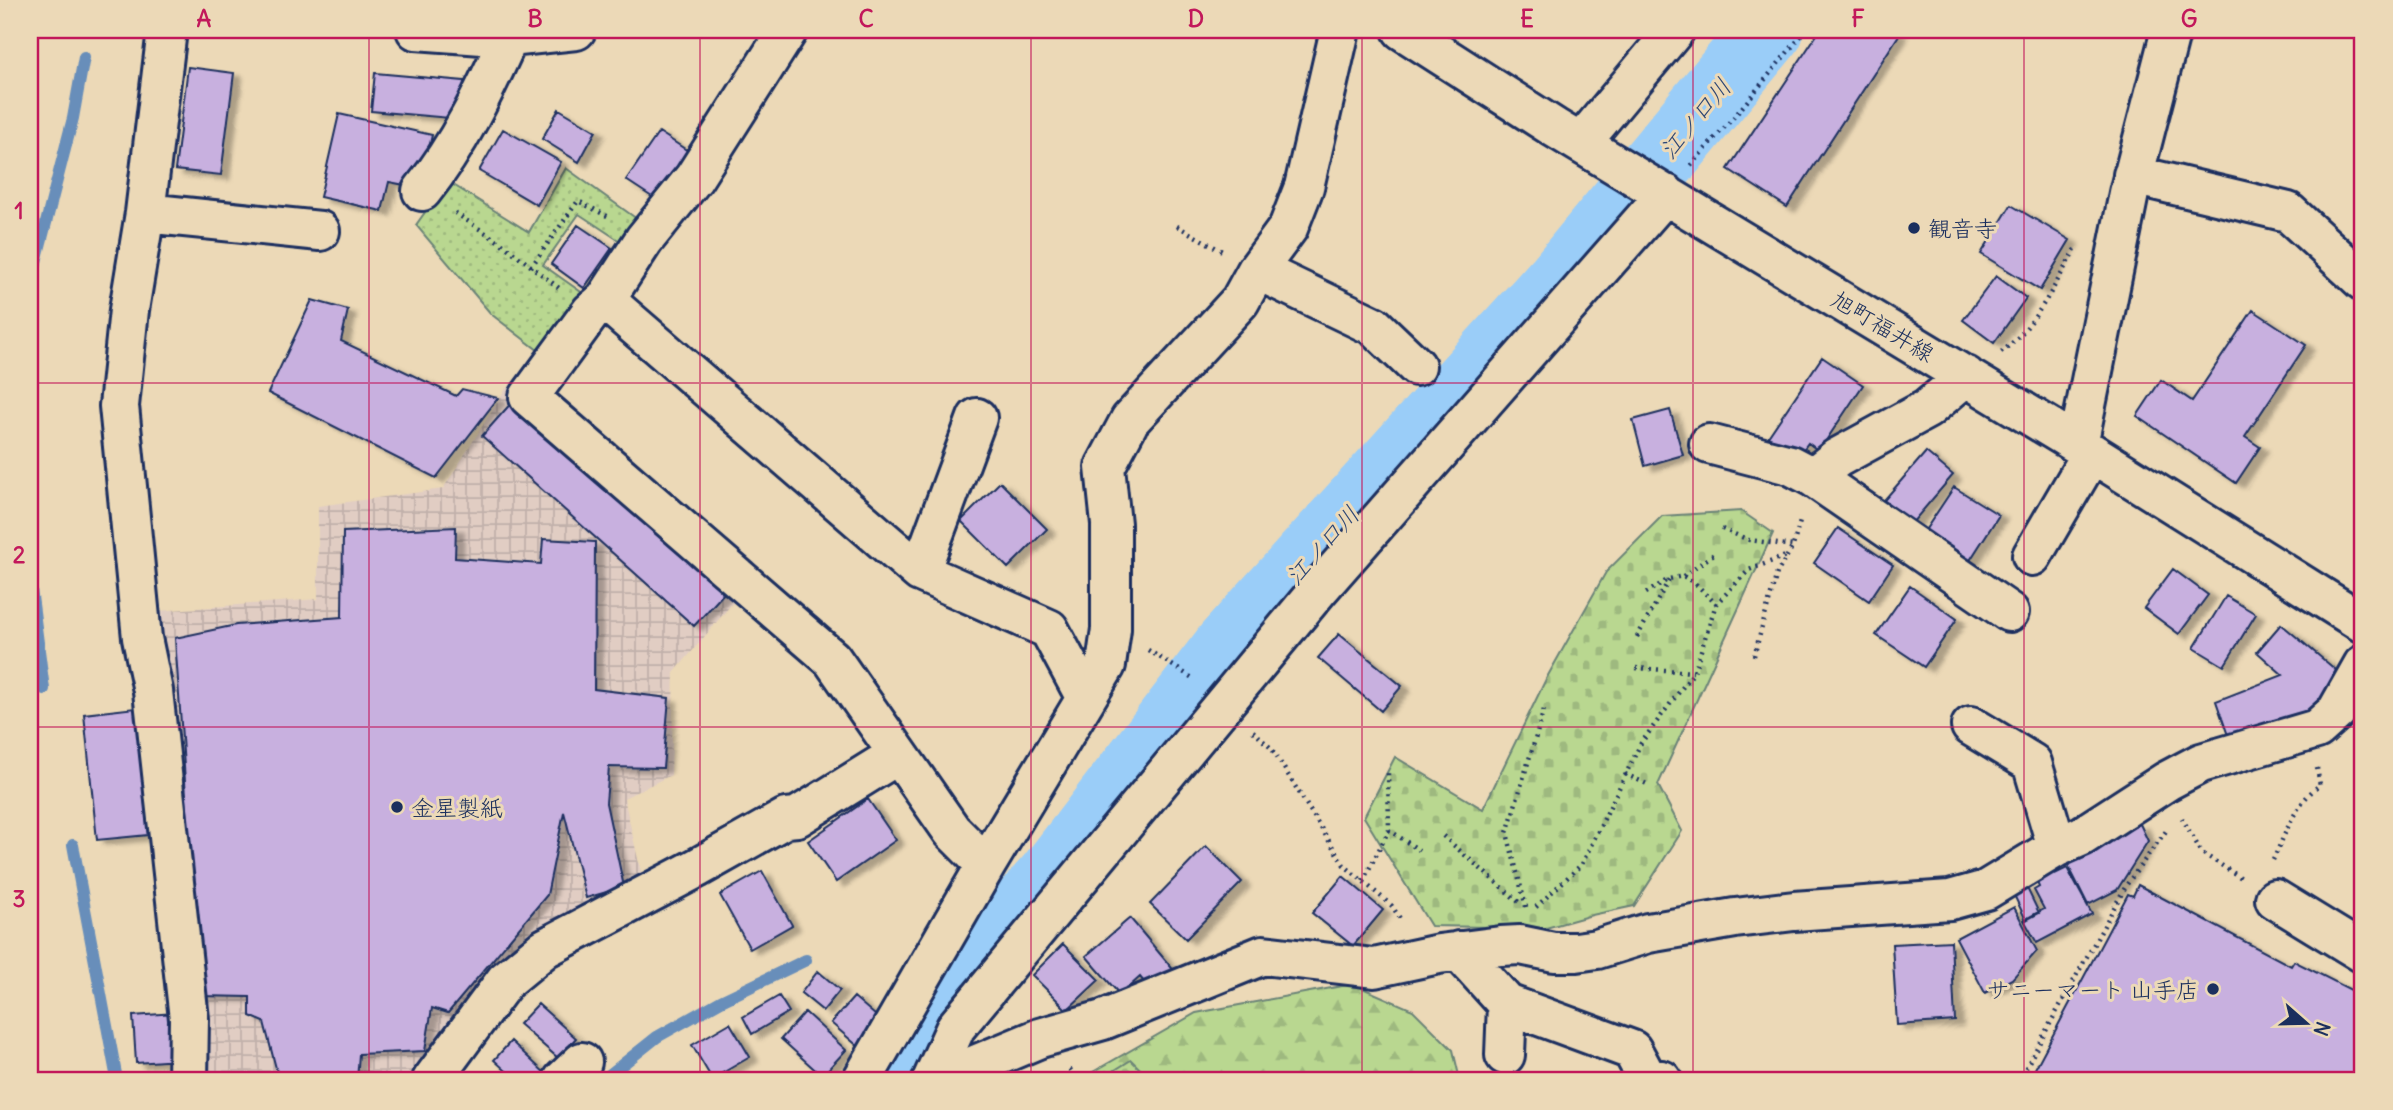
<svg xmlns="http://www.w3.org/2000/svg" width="2393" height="1110" font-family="Delius,'Klee One',sans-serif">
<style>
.industrial{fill:url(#industrial-grid)}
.grass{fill:url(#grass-dots);stroke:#6a8377;stroke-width:2}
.forest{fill:url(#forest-firs);stroke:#6a8377;stroke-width:2}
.cemetery{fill:url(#cemetery-stones);stroke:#6a8377;stroke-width:2}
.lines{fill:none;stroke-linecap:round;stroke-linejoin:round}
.stream{stroke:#678eba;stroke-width:12}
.river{stroke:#9acdf8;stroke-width:72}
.building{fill:#c8b0df;stroke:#1b2f5e;stroke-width:2;filter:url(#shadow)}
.minor-casing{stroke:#1b2f5e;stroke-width:44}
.path{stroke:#1b2f5e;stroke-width:4.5;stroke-dasharray:2 5;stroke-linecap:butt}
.minor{stroke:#ecd9b7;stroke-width:38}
.grid{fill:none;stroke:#c2185b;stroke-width:2;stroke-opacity:0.55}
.poi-dot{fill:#1b2f5e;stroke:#ecd9b7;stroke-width:2.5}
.labels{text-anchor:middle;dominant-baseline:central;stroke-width:6;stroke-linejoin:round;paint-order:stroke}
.poi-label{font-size:23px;fill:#1b2f5e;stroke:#ecd9b7;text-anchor:start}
.street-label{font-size:23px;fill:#1b2f5e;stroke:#ecd9b7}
.water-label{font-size:24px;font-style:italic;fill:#2e4775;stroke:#ecd9b7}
.neatline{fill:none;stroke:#c2185b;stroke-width:2.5}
.grid-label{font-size:23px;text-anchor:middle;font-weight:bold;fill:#c2185b}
</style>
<defs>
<pattern id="industrial-grid" width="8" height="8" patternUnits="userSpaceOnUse" patternTransform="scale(1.75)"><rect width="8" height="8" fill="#e1cdc3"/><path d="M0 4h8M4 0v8" fill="none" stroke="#c0b0aa"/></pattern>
<pattern id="grass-dots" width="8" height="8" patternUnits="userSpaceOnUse" patternTransform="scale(1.75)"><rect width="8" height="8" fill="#b9d790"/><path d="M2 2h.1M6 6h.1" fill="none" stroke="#9eb97f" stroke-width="1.8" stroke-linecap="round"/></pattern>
<pattern id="forest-firs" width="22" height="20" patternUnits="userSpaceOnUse" patternTransform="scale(1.75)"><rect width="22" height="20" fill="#b9d790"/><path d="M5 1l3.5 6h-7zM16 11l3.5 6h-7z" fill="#9eb97f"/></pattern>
<pattern id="cemetery-stones" width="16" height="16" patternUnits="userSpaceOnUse" patternTransform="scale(1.75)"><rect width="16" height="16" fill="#b9d790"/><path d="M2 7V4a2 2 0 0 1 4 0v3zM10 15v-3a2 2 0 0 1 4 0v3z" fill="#9eb97f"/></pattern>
<filter id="shadow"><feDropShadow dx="8" dy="4.5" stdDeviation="2" flood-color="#0004"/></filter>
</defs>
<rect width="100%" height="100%" fill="#ecd9b7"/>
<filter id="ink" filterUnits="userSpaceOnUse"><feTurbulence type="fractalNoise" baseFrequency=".0143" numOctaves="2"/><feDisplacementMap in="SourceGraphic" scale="14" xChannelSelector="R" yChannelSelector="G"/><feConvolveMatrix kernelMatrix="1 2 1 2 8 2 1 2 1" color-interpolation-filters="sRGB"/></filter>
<g filter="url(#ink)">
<!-- industrial -->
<path class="industrial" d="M 507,387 L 740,594 L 674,673 L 671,775 L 624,798 L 644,885 L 569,926 L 422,1080 L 198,1080 L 158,611 L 318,599 L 318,506 L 443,489 Z"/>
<!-- grass -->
<path class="grass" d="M 566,168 L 637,219 L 623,243 L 579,214 L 543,265 L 591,299 L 547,357 L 491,314 L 416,225 L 447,181 L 529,232 Z"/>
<!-- forest -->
<path class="forest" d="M 1353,984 L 1413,1010 L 1453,1050 L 1460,1080 L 1079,1080 L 1196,1013 Z"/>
<!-- cemetery -->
<path class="cemetery" d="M 1741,511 L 1773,533 L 1658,785 L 1682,831 L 1634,906 L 1592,915 L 1546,928 L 1431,926 L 1364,817 L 1395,757 L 1483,809 L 1546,679 L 1606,572 L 1662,516 Z
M 1131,1060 L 1151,1080 L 1099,1080 Z"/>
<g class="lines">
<!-- stream -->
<path class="stream" d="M 30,285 L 73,118 L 84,57
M 30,581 L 44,689
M 73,845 L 116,1074 L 115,1080
M 927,1009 L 940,1013
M 603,1080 L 657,1037 L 721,1001 L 806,960"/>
<!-- river -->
<path class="river" d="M 902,1080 L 948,998 L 1054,876 L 1229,648 L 1561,281 L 1768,30"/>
</g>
<!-- building -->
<path class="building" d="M 1820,30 L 1891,30 L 1899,35 L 1787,207 L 1728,169 Z
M 188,67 L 234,73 L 221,175 L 175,170 Z
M 375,73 L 464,81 L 461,119 L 371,111 Z
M 559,109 L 596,131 L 579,162 L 542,139 Z
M 339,114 L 432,135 L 420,188 L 389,182 L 382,211 L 320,197 Z
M 503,129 L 561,162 L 537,205 L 479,171 Z
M 659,132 L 688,151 L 655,199 L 626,180 Z
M 2011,205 L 2070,240 L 2040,290 L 1981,254 Z
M 578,225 L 612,248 L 584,288 L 551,264 Z
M 1996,276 L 2026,298 L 1994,343 L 1963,320 Z
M 312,300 L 348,310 L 341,341 L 456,396 L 462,389 L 498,398 L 436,478 L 268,393 Z
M 2253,310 L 2306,345 L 2245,437 L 2260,447 L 2236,483 L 2137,416 L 2161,380 L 2192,401 Z
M 1822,357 L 1863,385 L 1819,451 L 1808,443 L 1797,458 L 1768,437 Z
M 513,401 L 725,592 L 694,626 L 482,436 Z
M 1670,410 L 1683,455 L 1645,466 L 1633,420 Z
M 1926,452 L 1953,475 L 1906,530 L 1879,506 Z
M 1000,482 L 1047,529 L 1008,568 L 961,521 Z
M 1954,487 L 1999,515 L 1967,565 L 1922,535 Z
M 456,527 L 455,558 L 541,564 L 543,539 L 595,542 L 594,689 L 669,698 L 663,768 L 609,767 L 606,803 L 624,887 L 586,898 L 564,812 L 547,895 L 448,1013 L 432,1008 L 425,1051 L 359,1054 L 357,1080 L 279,1080 L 264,1022 L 250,1016 L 250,997 L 200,996 L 175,638 L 236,625 L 342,617 L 343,532 Z
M 1838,528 L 1893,565 L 1869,601 L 1814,563 Z
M 2173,569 L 2208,595 L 2179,634 L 2144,608 Z
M 1910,586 L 1957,619 L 1924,667 L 1876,635 Z
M 2226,596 L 2256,614 L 2224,666 L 2194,648 Z
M 2281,624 L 2336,670 L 2314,718 L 2231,744 L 2216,701 L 2283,675 L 2257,652 Z
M 1339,634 L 1402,686 L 1381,711 L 1318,658 Z
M 135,708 L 148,835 L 97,840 L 84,714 Z
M 868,799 L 896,840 L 836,882 L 808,841 Z
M 2140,824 L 2148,841 L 2117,890 L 2088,905 L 2066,861 Z
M 1206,846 L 1242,882 L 1186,939 L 1150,904 Z
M 2067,868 L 2092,914 L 2037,943 L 2024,920 L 2044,909 L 2034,890 L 2039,887 L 2035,878 L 2052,869 L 2055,874 Z
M 762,871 L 792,925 L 750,949 L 720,895 Z
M 1343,876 L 1383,910 L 1353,946 L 1312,913 Z
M 2138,885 L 2291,966 L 2294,961 L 2363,996 L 2363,1080 L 2029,1080 L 2128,894 L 2133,896 Z
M 2026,886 L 2039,913 L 2026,920 L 2013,893 Z
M 2014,907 L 2037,951 L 2012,979 L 1985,993 L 1956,938 Z
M 1130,918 L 1176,973 L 1153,993 L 1140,977 L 1120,995 L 1086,956 Z
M 1951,941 L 1955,1021 L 1897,1025 L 1892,944 Z
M 1063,944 L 1099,980 L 1067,1010 L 1032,975 Z
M 818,971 L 840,990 L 823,1011 L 801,993 Z
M 779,996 L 789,1012 L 752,1034 L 743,1017 Z
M 854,997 L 889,1027 L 867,1054 L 831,1023 Z
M 538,1004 L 576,1038 L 558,1058 L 519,1024 Z
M 805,1012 L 846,1050 L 822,1076 L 781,1039 Z
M 175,1013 L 178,1060 L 136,1063 L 133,1016 Z
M 730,1023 L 750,1057 L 712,1079 L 692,1045 Z
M 511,1041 L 548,1076 L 544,1080 L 516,1080 L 494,1060 Z"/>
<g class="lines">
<defs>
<path id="minor" d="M 167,30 L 145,213 L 129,310 L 119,406 L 142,638 L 153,691 L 189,1019 L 188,1080
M 416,30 L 509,37 L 576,30
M 788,30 L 694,178 L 644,240 L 605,300 L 591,312 L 529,397 L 832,659 L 952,831 L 986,865
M 1402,30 L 1555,128 L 2092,453 L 2363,623
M 1581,143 L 1675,30
M 2133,175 L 2288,212 L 2363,281
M 422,191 C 459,145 485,90 509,37
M 145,213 L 320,231
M 1257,270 L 1374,326 L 1416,366
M 605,300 L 920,572 L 1049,629 L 1086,698
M 1709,444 L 1790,465 L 1813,477 L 2009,612
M 2078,445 L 2129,193 L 2171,30
M 1813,477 L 1837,458 L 1927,409 L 1966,376
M 2032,556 L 2092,453
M 920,572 L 977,418
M 1971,726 L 2032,763 L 2057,847
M 2275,899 L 2363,953
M 1459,951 L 1507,1004 L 1632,1050 L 1647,1078 L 1662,1080
M 1505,1055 L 1507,1004
M 432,1080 L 505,981 L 545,948 L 697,868 L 786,818 L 797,817 L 897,755
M 563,1080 L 582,1062
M 862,1080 L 986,865 L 1106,665 L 1111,629 L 1111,524 L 1105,467 L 1130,420 L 1240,301 L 1257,270 L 1288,228 L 1304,187 L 1340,30
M 932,1080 L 956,1027 L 1319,589 L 1666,194
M 939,1080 L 1040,1038 L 1103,1020 L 1263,955 L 1374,968 L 1439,954 L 1501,946 L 1520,945 L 1554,952 L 1576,952 L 1597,949 L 1648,933 L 1735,918 L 1794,911 L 1950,900 L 1986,890 L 2057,847 L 2082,836 L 2167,781 L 2201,763 L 2317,729 L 2337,711 L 2363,665"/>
</defs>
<!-- minor casing -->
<use href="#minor" class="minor-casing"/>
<!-- path -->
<path class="path" d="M 1691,165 L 1739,111 L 1806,30
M 455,213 L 501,243 L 559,288
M 1177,226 L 1222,251
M 531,267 L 578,201 L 611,218
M 2001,352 C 2034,328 2055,285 2075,249
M 1722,529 L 1749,540 L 1793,546
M 1683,576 L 1714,554
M 1646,593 L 1669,579 L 1683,576 L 1697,585 L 1716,604
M 1637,637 L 1669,580
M 1148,650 L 1194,679
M 1754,656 L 1777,573 L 1793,546 L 1801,518
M 1636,668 L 1693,672
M 1253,731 L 1272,749 L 1344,865 L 1392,906 L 1401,920
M 1625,774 L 1647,784
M 2182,818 L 2202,853 L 2243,879
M 1389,830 L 1419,850
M 1443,836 L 1521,904
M 2273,860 C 2285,835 2296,801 2320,785 L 2317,768
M 1363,881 L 1389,830 L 1388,772
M 1526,907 L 1507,833 L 1545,706
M 1536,907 L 1582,864 L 1641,743 L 1694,672 L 1716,604 L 1749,570 L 1788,555
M 1070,1069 L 1077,1080
M 1122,1080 L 1126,1078
M 2019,1080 L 2127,884 L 2166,831"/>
<!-- minor -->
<use href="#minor" class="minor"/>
</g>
</g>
<!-- grid -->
<path class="grid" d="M 369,30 L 369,1080M 700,30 L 700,1080M 1031,30 L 1031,1080M 1362,30 L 1362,1080M 1693,30 L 1693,1080M 2024,30 L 2024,1080M 30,383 L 2363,383M 30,727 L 2363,727"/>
<!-- markers -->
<g class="poi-dot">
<circle cx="1914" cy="228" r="7"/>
<circle cx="397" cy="807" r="7"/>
<circle cx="2213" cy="989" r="7"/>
</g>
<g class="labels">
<!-- poi labels -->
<g class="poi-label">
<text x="1928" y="228">観音寺</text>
<text x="411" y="807">金星製紙</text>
<text x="2199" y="989" text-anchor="end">サニーマート 山手店</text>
</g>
<!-- street labels -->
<g class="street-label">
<text transform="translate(1883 326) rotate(31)">旭町福井線</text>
</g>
<!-- water labels -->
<g class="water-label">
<text transform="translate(1695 118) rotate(-50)">江ノ口川</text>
<text transform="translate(1322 545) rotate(-48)">江ノ口川</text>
</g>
</g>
<!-- margin -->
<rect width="2393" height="1110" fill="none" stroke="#ecd9b7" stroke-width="77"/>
<!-- north arrow -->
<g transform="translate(2306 1023) rotate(110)" stroke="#ecd9b7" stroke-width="5" paint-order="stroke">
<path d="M0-5L12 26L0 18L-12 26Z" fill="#1b2f5e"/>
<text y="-10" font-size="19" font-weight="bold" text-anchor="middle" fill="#1b2f5e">N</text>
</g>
<rect x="38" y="38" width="2316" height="1034" class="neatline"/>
<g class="grid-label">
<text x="204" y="27">A</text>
<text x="535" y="27">B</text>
<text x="866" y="27">C</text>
<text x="1196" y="27">D</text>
<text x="1527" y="27">E</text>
<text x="1858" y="27">F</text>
<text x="2189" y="27">G</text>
<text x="19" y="219">1</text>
<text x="19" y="563">2</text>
<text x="19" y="907">3</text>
</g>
</svg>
